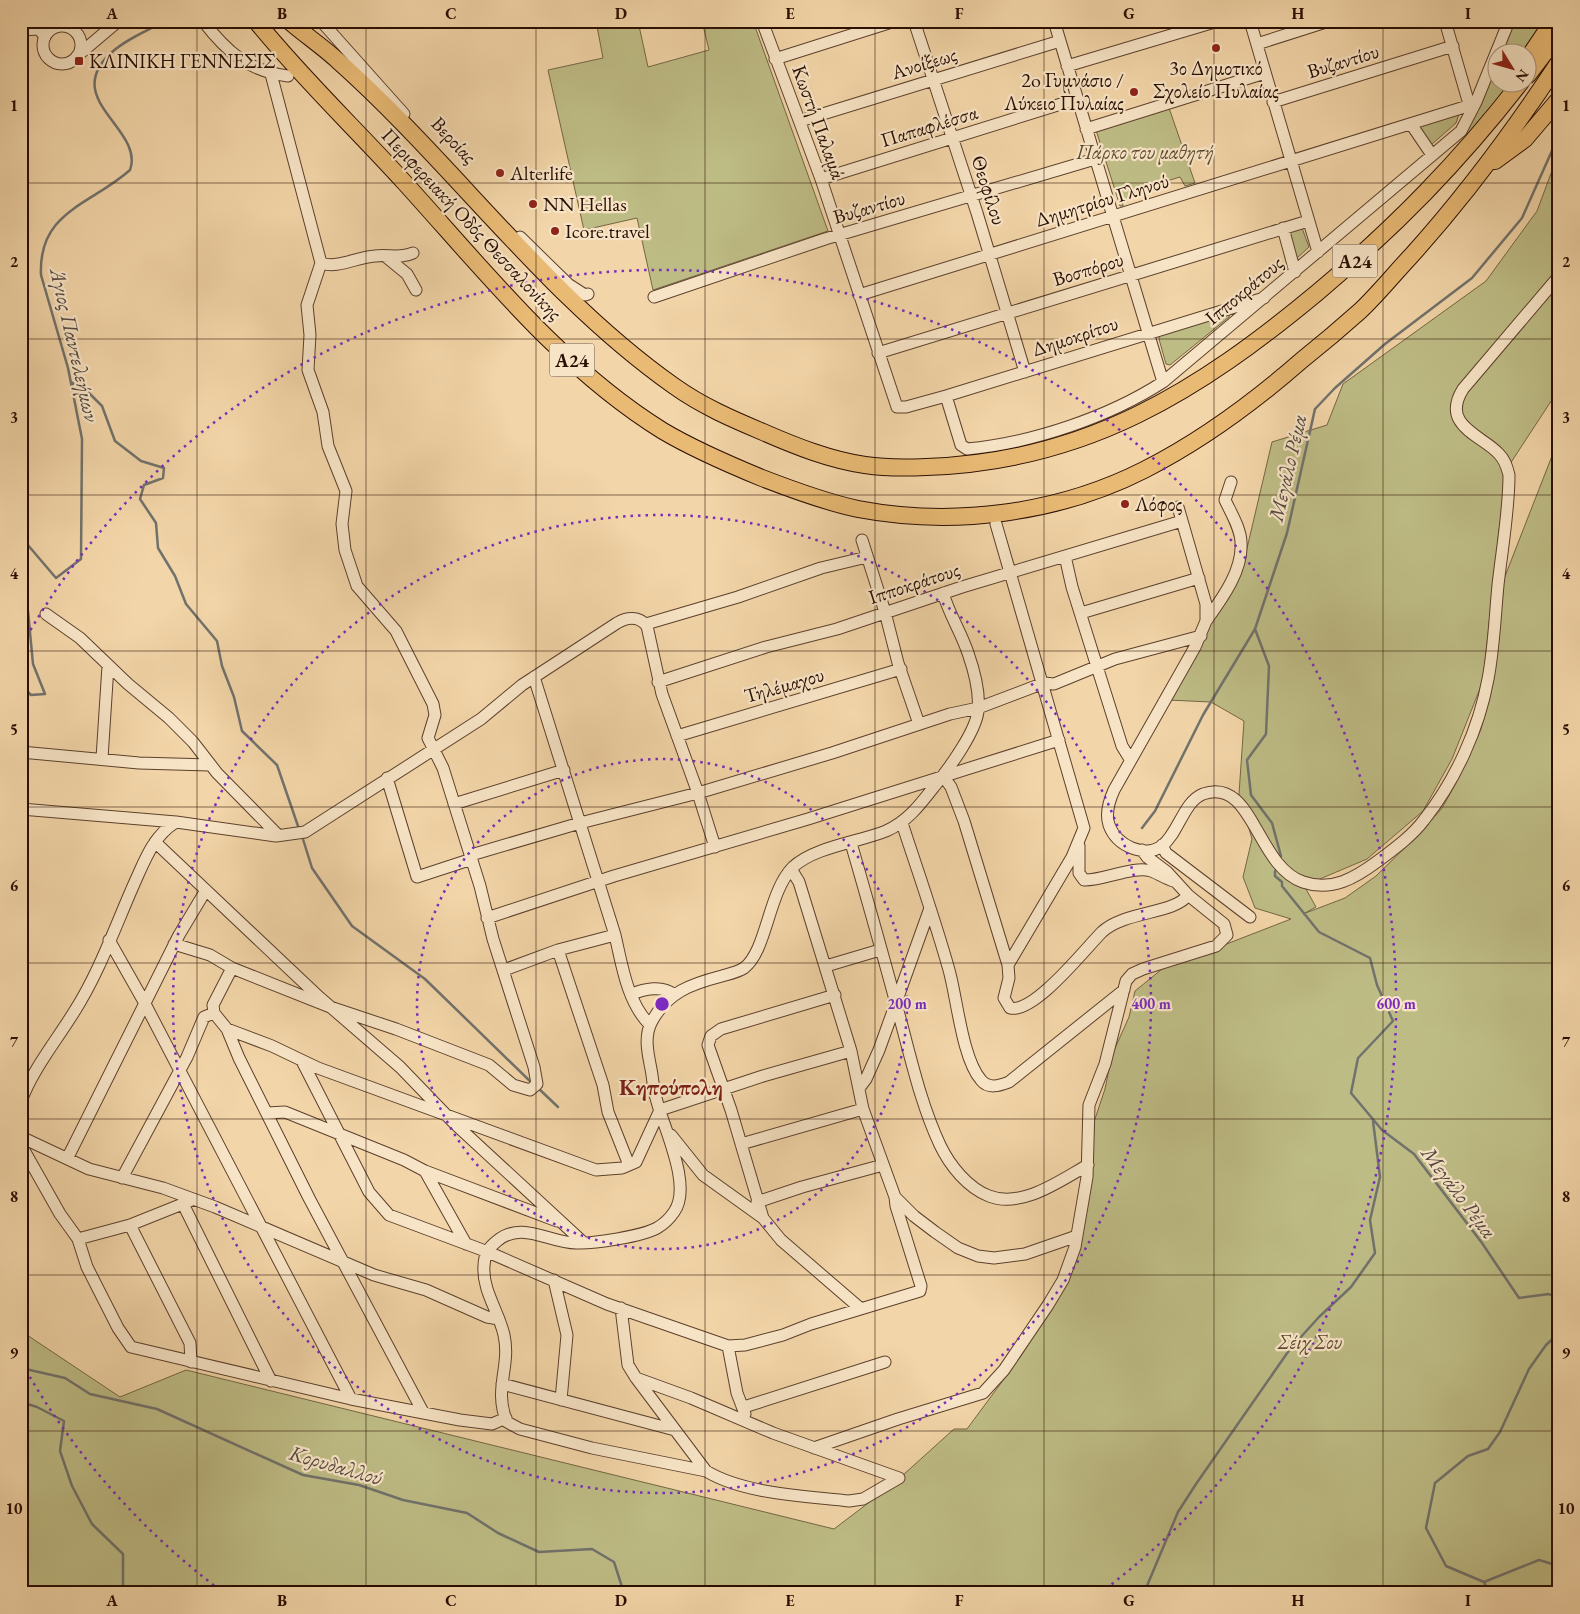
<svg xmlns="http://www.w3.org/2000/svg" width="1580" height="1614" font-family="'EB Garamond',serif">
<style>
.green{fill:#bebc85;stroke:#746544}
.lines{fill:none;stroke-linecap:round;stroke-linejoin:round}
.stream{stroke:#71726d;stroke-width:2.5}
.minor-casing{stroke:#5c402c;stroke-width:13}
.highway-casing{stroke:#2a0e02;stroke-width:18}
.minor{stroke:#f7e4c6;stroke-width:11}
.highway{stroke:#e9ba74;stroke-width:16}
.grid{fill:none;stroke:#2a0e02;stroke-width:1;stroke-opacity:0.55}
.ring{fill:none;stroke:#7b2cbf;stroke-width:2.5;stroke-dasharray:2.5 5}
.poi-dot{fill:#8f2418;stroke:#f7e4c6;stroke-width:2}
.labels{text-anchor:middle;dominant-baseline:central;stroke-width:4.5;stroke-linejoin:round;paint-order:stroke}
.shield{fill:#f7e4c6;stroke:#684e3d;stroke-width:1}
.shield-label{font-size:19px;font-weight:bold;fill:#2a0e02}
.poi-label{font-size:20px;fill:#2a0e02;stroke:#f7e4c6;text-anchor:start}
.street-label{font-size:20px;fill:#2a0e02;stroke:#f7e4c6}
.park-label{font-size:20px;font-style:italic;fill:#5e4b30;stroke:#f7e4c6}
.water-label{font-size:21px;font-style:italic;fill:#544840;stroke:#f7e4c6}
.quarter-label{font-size:22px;font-weight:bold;fill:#7a1f14;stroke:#f7e4c6}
.centre{fill:#7b2cbf;stroke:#f7e4c6;stroke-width:2.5}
.ring-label{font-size:15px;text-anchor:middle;font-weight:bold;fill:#7b2cbf;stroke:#f7e4c6;stroke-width:4.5;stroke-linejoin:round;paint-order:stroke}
.neatline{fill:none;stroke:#2a0e02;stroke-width:2}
.grid-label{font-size:16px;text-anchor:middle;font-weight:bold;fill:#2a0e02}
</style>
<rect width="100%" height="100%" fill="#f2d5a8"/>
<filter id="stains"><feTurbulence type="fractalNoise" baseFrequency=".004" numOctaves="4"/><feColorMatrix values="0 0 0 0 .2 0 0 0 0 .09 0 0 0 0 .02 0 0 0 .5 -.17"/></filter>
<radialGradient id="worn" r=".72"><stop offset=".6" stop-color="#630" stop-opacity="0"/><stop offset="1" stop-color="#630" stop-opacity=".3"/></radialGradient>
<!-- green -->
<path class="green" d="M 596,21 L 638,21 L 648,67 L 709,50 L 702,21 L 753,21 L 828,231 L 653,290 L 637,218 L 584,230 L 548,70 L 603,58 Z
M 1513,21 L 1549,21 L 1527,52 L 1502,52 Z
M 1497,64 L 1498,82 L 1509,83 L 1471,135 L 1465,134 Z
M 1169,108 L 1195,183 L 1185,186 L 1180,177 L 1141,189 L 1142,194 L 1122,200 L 1123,206 L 1120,206 L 1096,130 Z
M 1459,114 L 1456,123 L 1431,145 L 1419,126 Z
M 1559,152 L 1559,389 L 1508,467 L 1499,531 L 1483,681 L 1452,759 L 1423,811 L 1367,859 L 1308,884 L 1288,875 L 1306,889 L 1316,907 L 1303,914 L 1345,898 L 1376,876 L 1421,832 L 1442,808 L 1456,783 L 1481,729 L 1488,703 L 1502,584 L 1559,438 L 1559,1593 L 21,1593 L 21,1281 L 27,1335 L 120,1397 L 186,1370 L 834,1529 L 892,1485 L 954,1429 L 967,1429 L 1021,1356 L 1065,1287 L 1074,1264 L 1092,1172 L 1094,1122 L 1105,1089 L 1112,1055 L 1129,1017 L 1135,991 L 1162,969 L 1291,919 L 1255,908 L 1243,877 L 1252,839 L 1239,794 L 1244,721 L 1211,702 L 1168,700 L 1244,561 L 1272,442 L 1327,425 L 1343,384 L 1486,281 L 1537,211 Z
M 1302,228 L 1309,247 L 1296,259 L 1288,232 Z
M 1230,314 L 1229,317 L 1170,365 L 1166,364 L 1159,339 L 1160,334 Z"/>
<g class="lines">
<!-- stream -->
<path class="stream" d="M 71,382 L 87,391 L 102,406 L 115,441 L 141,461 L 164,468 L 163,478 L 144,485 L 140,499 L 156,523 L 158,548 L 175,576 L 186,604 L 217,641 L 222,666 L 234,697 L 242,731 L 277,765 L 299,829
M 21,545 L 27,544 L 56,578 L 81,559 L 82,439 L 68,368 L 41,275 C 38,211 91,205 130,170 C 145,129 60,100 111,53 C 126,39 147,31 165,21
M 21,607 L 28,611 L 33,664 L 45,694 L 31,695 L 21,685
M 1142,828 L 1155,811 L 1203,715 L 1255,629
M 302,836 L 312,868 L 352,926 L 425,979 L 533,1084
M 1281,856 L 1272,823 L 1251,795 L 1247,760 L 1266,734 L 1269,666 L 1255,629 L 1287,533 L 1315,409 L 1335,388 L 1385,344 L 1472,278 L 1522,218 L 1559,135
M 1275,871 L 1275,876 L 1282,882 L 1282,886 L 1319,932 L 1370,958 L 1377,985 L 1393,1021 L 1358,1058 L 1351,1093 L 1382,1130 L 1414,1154 L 1482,1243 L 1519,1298 L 1549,1294 L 1559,1299
M 537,1087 L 558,1107
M 1559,1333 L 1546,1345 L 1529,1369 L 1500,1432 L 1488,1449 L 1468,1456 L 1435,1483 L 1426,1528 L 1446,1566 L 1484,1582 L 1539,1560 L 1559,1566
M 21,1368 L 65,1378 L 90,1394 L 157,1409 L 303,1475 L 359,1485 L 403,1500 L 467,1513 L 498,1533 L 539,1552 L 592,1549 L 614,1562 L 624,1593
M 21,1402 L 37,1407 L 64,1421 L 60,1451 L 72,1486 L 92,1524 L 123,1554 L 123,1593
M 1484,1582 L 1489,1593
M 1144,1593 L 1178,1512 L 1196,1484 L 1290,1349 L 1319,1317 L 1351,1287 L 1375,1253 L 1370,1220 L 1380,1177 L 1373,1121"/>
<defs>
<path id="minor" d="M 203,21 C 227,52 248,71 288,76
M 321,21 L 404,114
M 762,21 L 821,179 L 897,407 L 906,407 L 946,396 L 1264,298
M 914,21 L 977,213 L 1025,372
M 1054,21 L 1163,382
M 1250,21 L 1318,252
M 1445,21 L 1471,111
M43 45a19 19 0 1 1 38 0a19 19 0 1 1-38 0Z
M 21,30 L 39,29 L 45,37
M 1257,44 L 1329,21
M 77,56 L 116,23
M 775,59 L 895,21
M 1067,66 L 1218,21
M 1273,102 L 1453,46
M 800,121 L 1060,41
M 1411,124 L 1432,155
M 1086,129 L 1265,73
M 821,179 L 1077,99
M 1283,228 L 1295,272
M 520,237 L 568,284 L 585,295 L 588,294
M 385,256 L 407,274 L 416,290
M 321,263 C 337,269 357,257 375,256 C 388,254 400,259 413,253
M 859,295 L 1471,105
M 654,297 L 825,239 L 1095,159
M 878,353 L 1308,221
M 946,396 L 961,445 L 967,449 C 1032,443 1109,417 1163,382 L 1461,131 L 1476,102 L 1509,21
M 1178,507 L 1206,604 L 1206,621 L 1195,647 L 1114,790 C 1109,801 1105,813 1109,825 C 1113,836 1122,844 1132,848 C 1177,865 1175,805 1203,794 C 1253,776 1256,866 1303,882 C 1332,892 1355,878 1378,861 C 1394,849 1412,836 1424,820 C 1455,781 1479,729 1488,679 C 1494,648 1495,616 1498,585 C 1502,549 1509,511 1509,475 C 1507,467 1505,460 1499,454 C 1482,435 1440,426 1463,389 L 1559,276
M 996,524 L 1084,828 L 1072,857 L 1008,965
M 862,540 L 885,612 L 898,663 L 919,724
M 1065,556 L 1072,587 L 1122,746 L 1130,759
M 1081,613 L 1199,578
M 46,614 L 80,638 L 128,684 L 169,718 L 193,742 L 217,773 L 278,835
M 1206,621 C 1221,600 1243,571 1241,543 C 1241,529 1231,513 1225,500 L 1231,482
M 646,624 L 738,597 L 821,568 L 867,557
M 534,677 L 615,935 C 622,965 627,1002 650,1025
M 658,682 L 766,647 L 837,629 L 962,587 L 1182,521
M 677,736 L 901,669
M 21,752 L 139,763 L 209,765
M 102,758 L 108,666
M 943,776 L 951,787 L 964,821 L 1008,965 L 1009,978 L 1004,998 L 1010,1008 C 1034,1014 1085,949 1102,932 C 1124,911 1175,914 1188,895
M 387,778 L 417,877 L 472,859
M 454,804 L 564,770
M 21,809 L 176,822 L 276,836 L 305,832 L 481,719 L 522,685 L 617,623 C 627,617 639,616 647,626 L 662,694 L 698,793 L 715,847
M 902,823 C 918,872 935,920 949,970 C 957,998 962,1058 981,1080 C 988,1089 999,1086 1009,1082 L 1124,990
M 155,842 L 319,997 L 400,1067 L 454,1123 L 584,1243
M 851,843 C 868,902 885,962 901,1022 C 912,1063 922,1107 940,1145 C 950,1166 968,1188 989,1196 C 1022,1209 1061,1180 1088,1165
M 1162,845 L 1166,853 L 1250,917
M 1079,846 L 1079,873 L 1084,880 C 1102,881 1135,865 1151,871 C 1159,874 1165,878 1173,881
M 471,855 L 580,823 L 698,793 L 832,753 L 950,714 L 978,708 L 1044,683 L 1054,684 L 1115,659 L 1201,636
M 791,869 L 799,882 L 851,1051 L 863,1109 L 895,1197 L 914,1216 L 935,1232 L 958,1248 L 978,1256 L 994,1258 L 1025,1254 L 1077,1236
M 487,918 L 614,876 L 808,819 L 1059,740
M 109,940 L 143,1000 L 351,1399
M 174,944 L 210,955 L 232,968 L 330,1007 L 396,1029 L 489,1065 L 513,1085 L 530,1090 L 537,1084 L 534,1067 L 493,939 L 480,886 L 443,768 L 428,738 L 435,715 L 433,704 L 396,631 L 357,586 L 345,550 L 342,524 L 346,491 L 328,446 L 323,412 L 308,370 L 310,335 L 307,305 L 321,263 L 271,74
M 558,950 L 603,1085 L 608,1112 L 629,1165
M 826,966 L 880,950
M 504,970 L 558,950 L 615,935
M 632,994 C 644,989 662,985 673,994
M 835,995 L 721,1029 L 711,1036 L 708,1045 L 731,1110 L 763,1218 L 781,1240 L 861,1309
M 214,1013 L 227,1029 L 239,1058 L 309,1198 L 423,1412
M 227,1029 L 272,1046 L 318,1068 L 596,1170 L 622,1168 L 636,1162 L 660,1110 L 763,1076 L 851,1051
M 302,1061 L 369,1192 L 389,1215 L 488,1252 L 607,1304 L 728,1346 L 745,1345 L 783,1335 L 811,1324 L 920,1291 L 921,1286 L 896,1206 L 895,1197
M 860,1087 L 866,1079 L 879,1050 L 930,908
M 21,1101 C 33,1069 56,1041 74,1012 C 99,973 115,927 134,884 C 145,860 153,836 176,822
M 267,1113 L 285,1112 L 404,1160 L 425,1171 L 466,1244
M 671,1135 L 703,1175 L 763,1218
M 21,1137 L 89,1169 L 163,1188 L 215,1207 L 374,1275 L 426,1290 L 487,1317 L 499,1319
M 741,1144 L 863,1109
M 21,1145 L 60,1214 L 78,1239 L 87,1267 L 118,1328 L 131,1347 L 351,1399 L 460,1420 L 492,1424 L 506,1418
M 68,1157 L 179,935 L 206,890
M 425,1171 L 557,1221
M 122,1178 L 187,1057 L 204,1017 L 214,1013 L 213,1005 L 232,968
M 757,1202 L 802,1187 L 883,1165
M 183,1204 L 271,1381
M 130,1225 L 190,1343 L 191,1362
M 78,1239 L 130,1225 L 190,1201
M 554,1280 L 567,1335 L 561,1400
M 621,1308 L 628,1365 L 636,1378 L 691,1398 L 773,1433 L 899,1478
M 728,1346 L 737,1393 L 745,1414
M 636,1378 L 706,1471 C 744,1494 805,1496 849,1501 L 863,1499 L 899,1478
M 502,1384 L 675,1430
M 744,1407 L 885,1362
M 814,1448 L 898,1419 L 983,1393 L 1004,1370 L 1048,1305 L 1063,1280 L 1075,1247 L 1087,1177 L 1089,1105 L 1105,1064 L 1126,981 L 1132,974 L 1143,969 L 1216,946 L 1227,935 L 1224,924 L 1188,895 L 1167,872 L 1147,857 L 1142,850
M 706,1471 L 592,1448 L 520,1429 L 507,1422 C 493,1389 511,1367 504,1335 C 499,1312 482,1290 484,1266 C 484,1256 489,1247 497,1241 C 522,1220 549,1243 576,1243 C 593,1244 643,1236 657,1228 C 664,1224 670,1218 674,1212 C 693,1186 663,1127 656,1098 C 653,1089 653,1079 651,1069 C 648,1054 644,1037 651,1023 C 667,992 691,984 722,976 C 729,974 738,972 744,968 C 767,951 768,892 793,867 C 814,847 859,842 886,831 C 909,821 922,802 937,783 C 950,767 976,731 978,711 C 980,693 974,670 968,653 C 961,632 949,614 943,593"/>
<path id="highway" d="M 256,21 C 302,78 355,128 404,182 C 484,270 561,368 663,431 C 695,450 728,464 762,478 C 793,490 825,502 858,509 C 953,527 1057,514 1144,470 C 1201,441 1254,402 1302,360 C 1322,344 1341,328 1360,311 C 1378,294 1394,274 1411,256 C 1466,195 1514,130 1559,62
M 289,21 C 305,35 322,46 337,60 C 454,164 545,295 674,386 C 702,406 732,419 763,432 C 795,446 830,460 865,465 C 885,468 906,468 926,467 C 1086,462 1199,391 1318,292 C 1395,227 1459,162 1521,82
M 1528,58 L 1553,21
M 1528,75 L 1559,34
M 1495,161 L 1525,139 L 1559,99"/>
</defs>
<!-- minor casing -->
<use href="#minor" class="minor-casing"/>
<!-- highway casing -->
<use href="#highway" class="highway-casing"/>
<!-- minor -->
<use href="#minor" class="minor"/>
<!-- highway -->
<use href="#highway" class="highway"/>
</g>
<!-- grid -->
<path class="grid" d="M 197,21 L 197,1593M 366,21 L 366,1593M 536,21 L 536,1593M 705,21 L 705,1593M 875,21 L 875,1593M 1044,21 L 1044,1593M 1214,21 L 1214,1593M 1383,21 L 1383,1593M 21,183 L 1559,183M 21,339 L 1559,339M 21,495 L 1559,495M 21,651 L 1559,651M 21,807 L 1559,807M 21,963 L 1559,963M 21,1119 L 1559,1119M 21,1275 L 1559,1275M 21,1431 L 1559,1431"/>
<!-- distance rings -->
<g class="ring">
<circle cx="662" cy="1004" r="245"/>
<circle cx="662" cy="1004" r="489"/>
<path d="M220 1590A734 734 0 0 1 23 1365M23 643A734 734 0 1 1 1104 1590"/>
</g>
<!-- markers -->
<g class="poi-dot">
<circle cx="1216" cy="48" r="5"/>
<rect x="74" y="56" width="10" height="10" rx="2.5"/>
<circle cx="1134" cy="92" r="5"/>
<circle cx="500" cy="173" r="5"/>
<circle cx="533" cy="204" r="5"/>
<circle cx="555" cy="231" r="5"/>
<circle cx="1125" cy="504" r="5"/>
</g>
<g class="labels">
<!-- shield labels -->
<g class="shield">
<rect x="1332.5" y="244.5" width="45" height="33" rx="4"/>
<rect x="549.5" y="343.5" width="45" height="33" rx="4"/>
</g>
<g class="shield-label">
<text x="1355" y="261">Α24</text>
<text x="572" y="360">Α24</text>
</g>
<!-- poi labels -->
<g class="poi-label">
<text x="89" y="61">ΚΛΙΝΙΚΗ ΓΕΝΝΕΣΙΣ</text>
<text x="1216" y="68" text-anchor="middle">3ο Δημοτικό<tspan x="1216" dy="23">Σχολείο Πυλαίας</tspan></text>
<text x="1124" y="80" text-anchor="end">2o Γυμνάσιο /<tspan x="1124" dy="23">Λύκειο Πυλαίας</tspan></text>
<text x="510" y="173">Alterlife</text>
<text x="543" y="204">NN Hellas</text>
<text x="565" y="231">Icore.travel</text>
<text x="1135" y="504">Λόφος</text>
</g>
<!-- street labels -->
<g class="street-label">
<text transform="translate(1343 61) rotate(-17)">Βυζαντίου</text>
<text transform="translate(924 63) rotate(-17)">Ανοίξεως</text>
<text transform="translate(819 122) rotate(70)">Κωστή Παλαμά</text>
<text transform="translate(929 126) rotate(-17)">Παπαφλέσσα</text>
<text transform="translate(454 140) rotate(47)">Βεροίας</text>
<text transform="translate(989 190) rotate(72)">Θεοφίλου</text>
<text transform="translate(1102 200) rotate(-17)">Δημητρίου Γληνού</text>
<text transform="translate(869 207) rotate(-16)">Βυζαντίου</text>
<text transform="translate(472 224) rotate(47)">Περιφερειακή Οδός Θεσσαλονίκης</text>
<text transform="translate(1088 269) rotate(-17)">Βοσπόρου</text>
<text transform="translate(1244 290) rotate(-40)">Ιπποκράτους</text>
<text transform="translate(1075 336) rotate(-18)">Δημοκρίτου</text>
<text transform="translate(914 583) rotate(-18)">Ιπποκράτους</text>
<text transform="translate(784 685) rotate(-16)">Τηλέμαχου</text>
</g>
<!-- park labels -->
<g class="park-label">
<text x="1145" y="152">Πάρκο του μαθητή</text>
<text x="1310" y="1342">Σέιχ Σου</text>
</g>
<!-- water labels -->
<g class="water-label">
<text transform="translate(75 345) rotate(77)">Άγιος Παντελεήμων</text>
<text transform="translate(1287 468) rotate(-77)">Μεγάλο Ρέμα</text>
<text transform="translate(1459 1192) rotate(53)">Μεγάλο Ρέμα</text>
<text transform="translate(336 1465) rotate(16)">Κορυδαλλού</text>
</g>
<!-- quarter labels -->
<g class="quarter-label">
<text x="671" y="1087">Κηπούπολη</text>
</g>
</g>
<circle cx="662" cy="1004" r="8" class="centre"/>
<g class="ring-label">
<text x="907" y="1009">200 m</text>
<text x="1151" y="1009">400 m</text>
<text x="1396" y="1009">600 m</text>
</g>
<!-- margin -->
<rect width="1580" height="1614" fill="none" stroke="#f2d5a8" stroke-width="55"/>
<!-- north arrow -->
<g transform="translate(1512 68) rotate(127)"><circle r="24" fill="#f7e4c6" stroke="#a58e78"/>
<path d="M0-4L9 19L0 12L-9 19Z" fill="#8f2418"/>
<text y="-8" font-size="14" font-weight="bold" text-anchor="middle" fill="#2a0e02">N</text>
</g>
<rect x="28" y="28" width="1524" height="1558" class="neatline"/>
<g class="grid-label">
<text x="112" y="19">A</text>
<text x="282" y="19">B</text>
<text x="451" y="19">C</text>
<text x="621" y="19">D</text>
<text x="790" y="19">E</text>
<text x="959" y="19">F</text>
<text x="1129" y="19">G</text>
<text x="1298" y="19">H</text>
<text x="1468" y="19">I</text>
<text x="14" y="111">1</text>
<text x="1566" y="111">1</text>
<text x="14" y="267">2</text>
<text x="1566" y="267">2</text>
<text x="14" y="423">3</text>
<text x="1566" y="423">3</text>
<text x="14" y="579">4</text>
<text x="1566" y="579">4</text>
<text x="14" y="735">5</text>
<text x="1566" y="735">5</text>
<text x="14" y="891">6</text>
<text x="1566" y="891">6</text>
<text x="14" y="1047">7</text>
<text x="1566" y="1047">7</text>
<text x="14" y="1202">8</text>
<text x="1566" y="1202">8</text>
<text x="14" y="1358">9</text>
<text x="1566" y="1358">9</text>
<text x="14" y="1514">10</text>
<text x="1566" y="1514">10</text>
<text x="112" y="1606">A</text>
<text x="282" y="1606">B</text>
<text x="451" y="1606">C</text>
<text x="621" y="1606">D</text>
<text x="790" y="1606">E</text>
<text x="959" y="1606">F</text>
<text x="1129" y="1606">G</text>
<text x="1298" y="1606">H</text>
<text x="1468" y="1606">I</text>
</g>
<rect width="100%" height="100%" filter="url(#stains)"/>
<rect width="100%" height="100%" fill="url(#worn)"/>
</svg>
